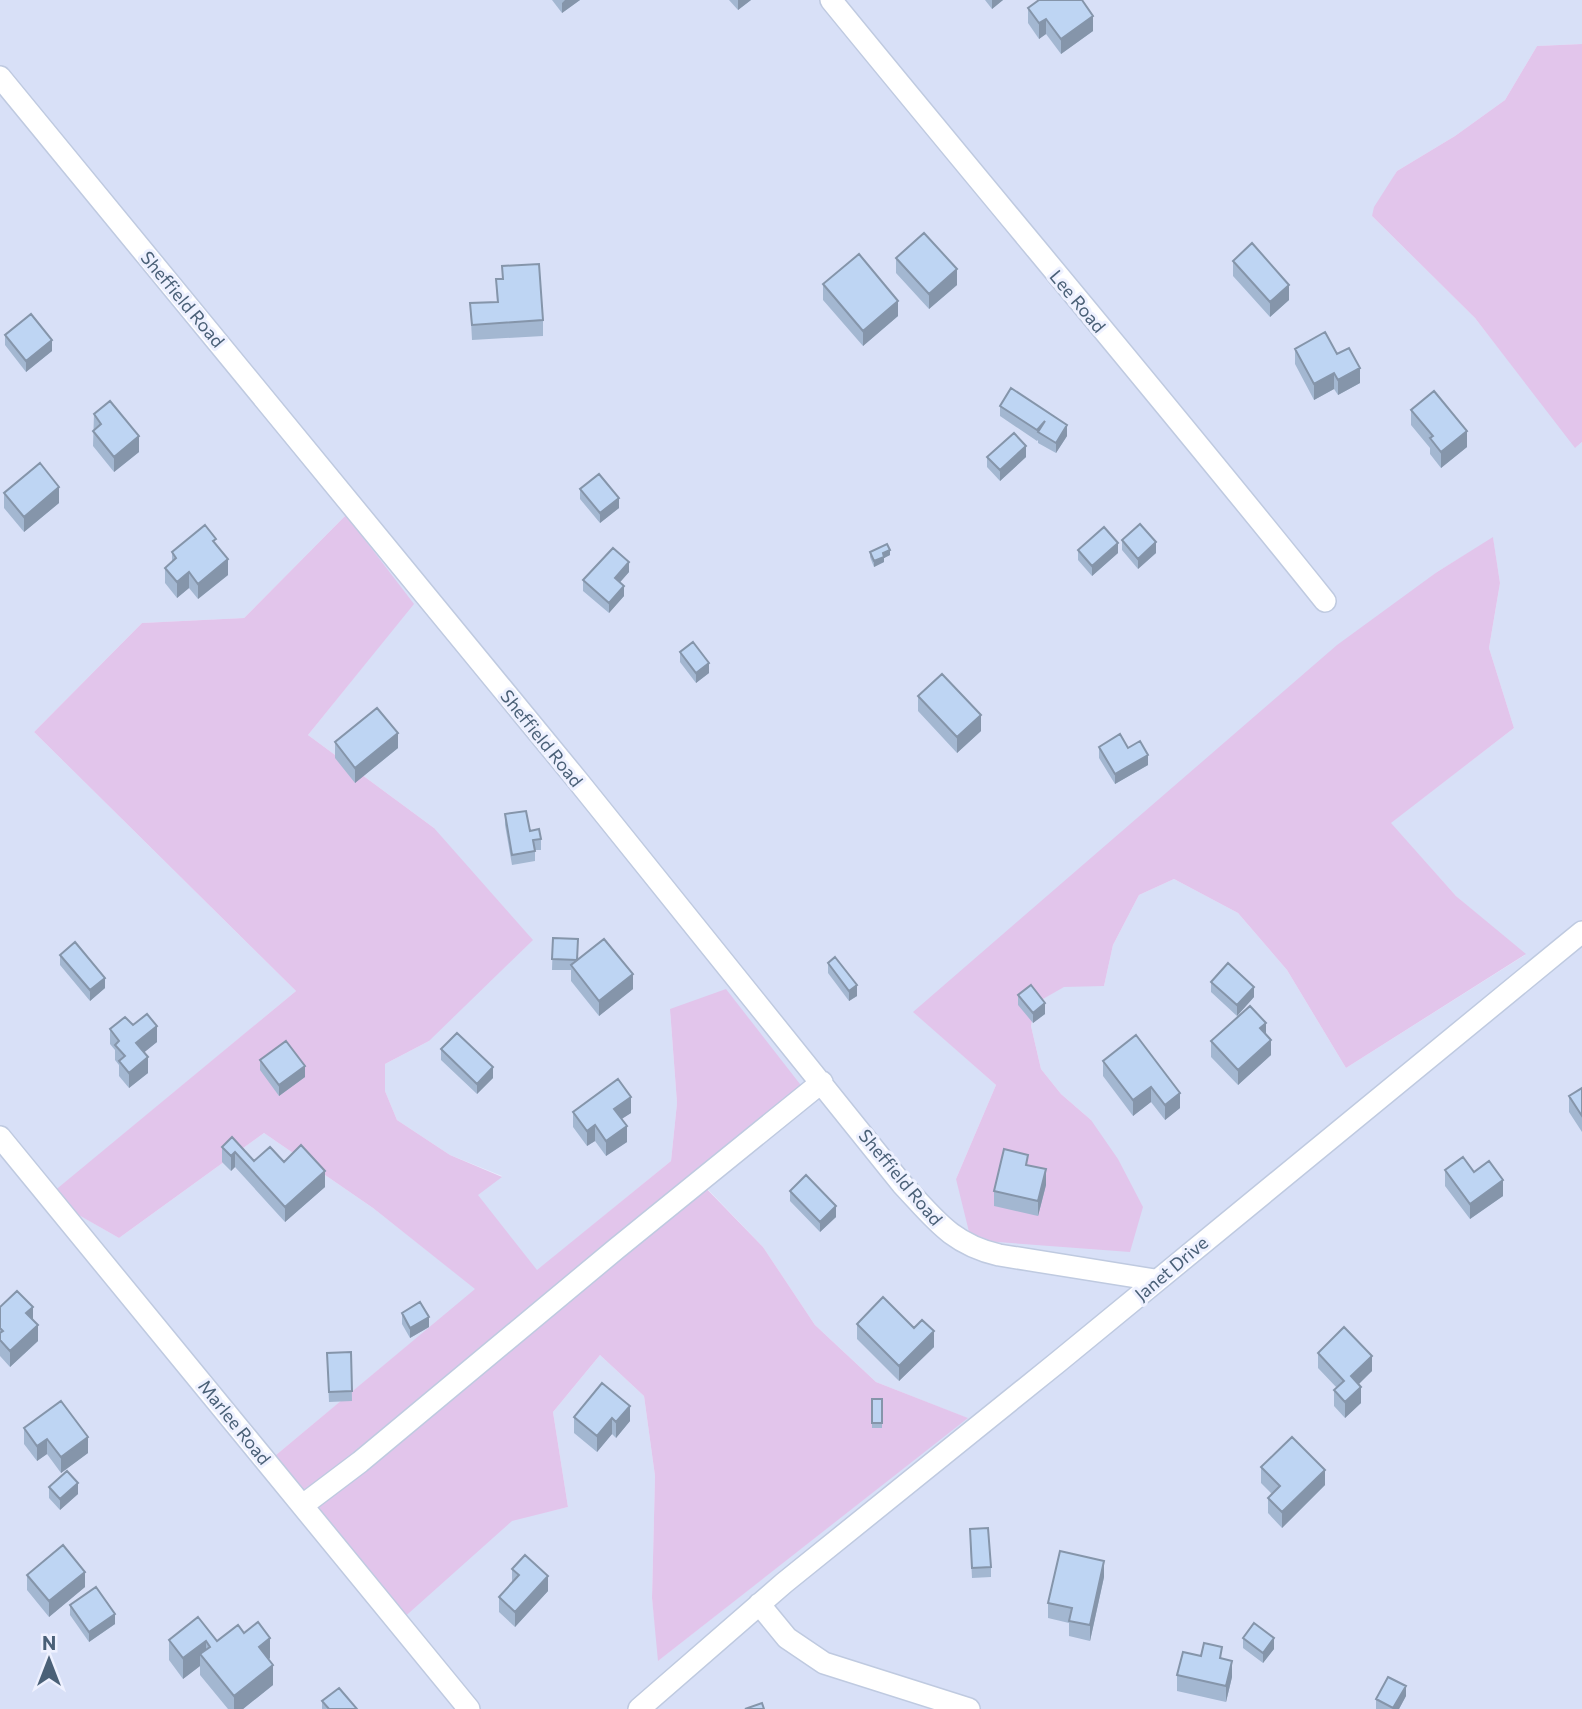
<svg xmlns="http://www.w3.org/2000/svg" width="1582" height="1709" font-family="Commissioner,sans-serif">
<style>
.residential{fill:#d8e0f7;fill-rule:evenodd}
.green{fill:#e2c5eb}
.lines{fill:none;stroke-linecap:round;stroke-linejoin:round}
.minor-casing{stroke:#bfcae0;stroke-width:24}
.minor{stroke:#fff;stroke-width:21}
.wall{fill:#a3b7d1}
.shaded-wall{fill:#8595aa}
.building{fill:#bed5f3;stroke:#8595aa;stroke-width:2}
.labels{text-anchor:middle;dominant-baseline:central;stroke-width:6;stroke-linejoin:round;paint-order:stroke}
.street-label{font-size:18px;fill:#4a6077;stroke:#eef1ff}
</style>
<rect width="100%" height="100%" fill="#e7ecfd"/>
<!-- residential -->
<path class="residential" d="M 0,0 L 1582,0 L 1582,44 L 1537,46 L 1505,100 L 1455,136 L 1397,171 L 1372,216 L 1475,318 L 1576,447 L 1582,442 L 1582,1709 L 0,1709 ZM 345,516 L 413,604 L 308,735 L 434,828 L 429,1041 L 385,1064 L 385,1091 L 397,1120 L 450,1155 L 502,1176 L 477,1195 L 537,1271 L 671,1161 L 677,1103 L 670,1009 L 697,1178 L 763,1247 L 815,1325 L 876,1382 L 967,1418 L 659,1660 L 652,1598 L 655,1476 L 644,1396 L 600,1355 L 553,1412 L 568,1507 L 512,1520 L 399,1621 L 264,1465 L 476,1289 L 373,1208 L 264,1133 L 119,1238 L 48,1197 L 296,991 L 34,732 L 142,623 L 244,618 ZM 1493,538 L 1500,583 L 1489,648 L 1514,728 L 1390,823 L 1456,896 L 1525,955 L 1346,1068 L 1287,970 L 1238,913 L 1174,879 L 1139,895 L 1113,945 L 1104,986 L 1064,986 L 1036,1003 L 1031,1026 L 1041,1069 L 1061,1094 L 1091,1120 L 956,1179 L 996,1085 L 914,1012 L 1437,572 Z"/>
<!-- green -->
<path class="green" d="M 1582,44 L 1582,442 L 1575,448 L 1475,318 L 1372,216 L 1374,207 L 1397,171 L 1455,136 L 1505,100 L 1537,46 Z
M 346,515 L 414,604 L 308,735 L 434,828 L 533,940 L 429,1041 L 385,1064 L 385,1091 L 397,1120 L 450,1155 L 502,1177 L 478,1195 L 537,1270 L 671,1161 L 677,1103 L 670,1009 L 726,989 L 814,1102 L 697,1179 L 763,1247 L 815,1325 L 876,1382 L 968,1418 L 658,1661 L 652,1598 L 655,1476 L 644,1396 L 600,1355 L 553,1412 L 568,1507 L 512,1521 L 400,1621 L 264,1465 L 475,1289 L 373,1208 L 264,1133 L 119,1238 L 47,1197 L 296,991 L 34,732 L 142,623 L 244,618 Z
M 1493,537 L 1500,583 L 1489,648 L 1514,728 L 1391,823 L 1456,896 L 1526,954 L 1346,1068 L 1287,970 L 1238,913 L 1174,879 L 1139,895 L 1113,945 L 1104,986 L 1064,987 L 1036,1003 L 1031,1026 L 1041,1069 L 1061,1094 L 1091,1120 L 1118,1159 L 1143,1207 L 1130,1252 L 971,1240 L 956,1179 L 996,1085 L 913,1012 L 1337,645 L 1437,572 Z"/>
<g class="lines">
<defs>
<path id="minor" d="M 831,0 C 995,201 1163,399 1325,601
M 0,77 L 578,781 L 902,1184 C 934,1218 951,1244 999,1255 L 1155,1280
M 0,1137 L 469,1709
M 303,1505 L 360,1462 L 616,1249 L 822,1082
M 759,1604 L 787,1638 L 824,1663 L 969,1709
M 639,1709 L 784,1583 L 1058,1362 L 1582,932"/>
</defs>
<!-- minor casing -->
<use href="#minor" class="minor-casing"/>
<!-- minor -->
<use href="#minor" class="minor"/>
</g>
<!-- wall -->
<path class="wall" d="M 552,0 L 580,0 L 562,13 Z
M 729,0 L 751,0 L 738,10 Z
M 985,0 L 1003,0 L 992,9 Z
M 1028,8 L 1093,31 L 1061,54 L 1046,34 L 1039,39 L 1028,23 Z
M 896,258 L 957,285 L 929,309 L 896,273 Z
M 1233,261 L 1289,300 L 1270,317 L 1233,276 Z
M 502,266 L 543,320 L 543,336 L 472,340 L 470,303 L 497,302 L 496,279 L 502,279 Z
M 823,284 L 898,316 L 863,346 L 823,300 Z
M 5,335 L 52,351 L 26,372 L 5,345 Z
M 1295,349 L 1337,354 L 1360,383 L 1338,395 L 1334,389 L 1314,400 L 1295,364 Z
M 1000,406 L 1067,436 L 1056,453 L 1038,443 L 1038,440 L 1037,441 L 1000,416 Z
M 1411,410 L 1467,447 L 1441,468 L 1430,454 L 1430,448 L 1411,425 Z
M 94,414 L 139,452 L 114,472 L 93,446 Z
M 987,457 L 1026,457 L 1000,481 L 987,467 Z
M 580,489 L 619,508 L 600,523 L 580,499 Z
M 4,493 L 59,503 L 24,532 L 4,508 Z
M 1122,540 L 1156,553 L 1138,569 L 1122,550 Z
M 216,545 L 228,575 L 198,599 L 189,588 L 177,598 L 165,583 L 165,568 L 172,562 L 172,552 Z
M 1078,550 L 1118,553 L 1092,576 L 1078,560 Z
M 870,552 L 890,555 L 884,558 L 884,562 L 874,567 L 870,557 Z
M 629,572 L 620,582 L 624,596 L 609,613 L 583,591 L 583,580 Z
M 680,652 L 709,673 L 696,683 L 680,662 Z
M 918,696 L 981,731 L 957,753 L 918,711 Z
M 335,742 L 398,748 L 355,783 L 335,758 Z
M 1099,747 L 1128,748 L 1148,765 L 1115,784 L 1099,758 Z
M 505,814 L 541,839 L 541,850 L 535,850 L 535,861 L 512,865 L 505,825 Z
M 553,938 L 578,960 L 633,989 L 599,1016 L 571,981 L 571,970 L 552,970 Z
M 60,955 L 105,988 L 90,1001 L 60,965 Z
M 828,963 L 857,996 L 849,1001 L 828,973 Z
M 1211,982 L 1254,997 L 1237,1016 L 1211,992 Z
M 1018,995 L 1045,1014 L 1033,1023 L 1018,1005 Z
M 133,1025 L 157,1042 L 144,1052 L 148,1073 L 129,1088 L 119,1076 L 119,1065 L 115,1060 L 115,1050 L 110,1044 L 110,1029 Z
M 1266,1034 L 1271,1055 L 1238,1085 L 1211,1057 L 1211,1041 Z
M 441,1049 L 493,1078 L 477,1094 L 441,1060 Z
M 260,1060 L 305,1077 L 279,1096 L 260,1070 Z
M 1103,1061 L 1180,1093 L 1180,1108 L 1165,1120 L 1151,1102 L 1133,1116 L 1103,1076 Z
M 1582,1088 L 1582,1132 L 1569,1112 L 1569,1096 Z
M 573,1112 L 631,1113 L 621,1119 L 627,1142 L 606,1156 L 595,1141 L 587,1146 L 573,1127 Z
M 232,1137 L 254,1161 L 284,1162 L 325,1187 L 285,1222 L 235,1167 L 231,1171 L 222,1162 L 222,1147 Z
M 1028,1165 L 1046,1185 L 1038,1216 L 994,1206 L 994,1191 Z
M 1445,1170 L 1474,1172 L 1503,1196 L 1470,1219 L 1445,1186 Z
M 790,1191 L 836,1217 L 820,1232 L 790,1201 Z
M 0,1307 L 33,1320 L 38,1341 L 10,1367 L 0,1356 Z
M 402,1313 L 429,1327 L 410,1338 L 402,1324 Z
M 857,1324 L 914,1328 L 934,1347 L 899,1381 L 857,1339 Z
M 351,1352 L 352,1401 L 329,1402 L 327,1353 Z
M 1318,1353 L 1372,1371 L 1358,1384 L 1361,1403 L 1345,1418 L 1334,1406 L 1334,1390 L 1337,1388 L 1318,1368 Z
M 602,1383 L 630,1421 L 616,1438 L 612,1434 L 597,1452 L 574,1433 L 574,1417 Z
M 872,1399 L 882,1399 L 882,1428 L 872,1428 Z
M 24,1428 L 88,1453 L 61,1473 L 47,1454 L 37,1461 L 24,1444 Z
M 1261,1467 L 1325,1485 L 1282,1528 L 1268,1513 L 1268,1498 L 1272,1494 L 1261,1483 Z
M 49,1487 L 78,1494 L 60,1510 L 49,1498 Z
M 970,1539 L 991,1567 L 991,1577 L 972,1578 Z
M 512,1569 L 548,1591 L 515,1627 L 499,1612 L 499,1597 L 512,1582 Z
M 27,1575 L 85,1587 L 49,1617 L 27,1590 Z
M 1104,1577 L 1090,1641 L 1069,1636 L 1069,1623 L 1048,1618 L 1048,1603 Z
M 70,1605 L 115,1624 L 89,1642 L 70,1615 Z
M 244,1633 L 270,1658 L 269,1660 L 273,1685 L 243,1709 L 228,1709 L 200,1675 L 200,1666 L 183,1679 L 169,1660 L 169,1640 L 217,1641 Z
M 1243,1638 L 1274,1649 L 1263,1663 L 1243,1648 Z
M 1201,1656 L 1222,1659 L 1232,1677 L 1226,1702 L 1177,1691 L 1177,1675 Z
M 1406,1696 L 1399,1709 L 1376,1709 L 1376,1699 Z
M 322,1701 L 357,1709 L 322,1709 Z"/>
<!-- shaded-wall -->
<path class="shaded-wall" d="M 565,0 L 580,0 L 562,13 L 562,3 Z
M 738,0 L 751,0 L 738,10 Z
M 992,0 L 1003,0 L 992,9 Z
M 1093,16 L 1093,31 L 1061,54 L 1061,39 Z
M 1046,19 L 1046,34 L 1039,39 L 1039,23 Z
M 957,269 L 957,285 L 929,309 L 929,294 Z
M 1289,285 L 1289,300 L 1270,317 L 1270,302 Z
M 898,301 L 898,316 L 863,346 L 863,331 Z
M 52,340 L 52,351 L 26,372 L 26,361 Z
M 1360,368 L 1360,383 L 1338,395 L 1338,380 Z
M 1334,373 L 1334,389 L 1314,400 L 1314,384 Z
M 1067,425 L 1067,436 L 1056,453 L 1056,443 Z
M 1467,431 L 1467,447 L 1441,468 L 1441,452 Z
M 139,436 L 139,452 L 114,472 L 114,457 Z
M 1026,446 L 1026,457 L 1000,481 L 1000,470 Z
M 59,487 L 59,503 L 24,532 L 24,517 Z
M 619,498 L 619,508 L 600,523 L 600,513 Z
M 1156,542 L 1156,553 L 1138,569 L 1138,559 Z
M 1118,543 L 1118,553 L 1092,576 L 1092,566 Z
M 890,550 L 890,555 L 884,558 L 884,562 L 874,567 L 874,561 L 883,553 Z
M 228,559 L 228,575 L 198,599 L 198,584 Z
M 629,562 L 629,572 L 615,588 L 615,578 Z
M 189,572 L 189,588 L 177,598 L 177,582 Z
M 624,586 L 624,596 L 609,613 L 609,603 Z
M 709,663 L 709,673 L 696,683 L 696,673 Z
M 981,715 L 981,731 L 957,753 L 957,737 Z
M 398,733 L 398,748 L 355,783 L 355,768 Z
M 1148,755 L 1148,765 L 1115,784 L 1115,774 Z
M 633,974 L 633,989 L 599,1016 L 599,1001 Z
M 105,978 L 105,988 L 90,1001 L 90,990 Z
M 857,985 L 857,996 L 849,1001 L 849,991 Z
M 1254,987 L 1254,997 L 1237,1016 L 1237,1005 Z
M 1045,1003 L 1045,1014 L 1033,1023 L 1033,1013 Z
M 1266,1023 L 1266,1038 L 1260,1028 Z
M 157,1026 L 157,1042 L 136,1059 L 136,1043 Z
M 1271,1040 L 1271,1055 L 1238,1085 L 1238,1070 Z
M 148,1057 L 148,1073 L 129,1088 L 129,1073 Z
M 305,1066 L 305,1077 L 279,1096 L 279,1085 Z
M 493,1067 L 493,1078 L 477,1094 L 477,1084 Z
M 1151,1087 L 1151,1102 L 1133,1116 L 1133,1100 Z
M 1180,1093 L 1180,1108 L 1165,1120 L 1165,1105 Z
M 631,1097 L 631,1113 L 614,1124 L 614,1109 Z
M 595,1125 L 595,1141 L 587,1146 L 587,1131 Z
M 627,1126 L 627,1142 L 606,1156 L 606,1141 Z
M 235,1152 L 235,1167 L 231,1171 L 231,1156 Z
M 1046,1169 L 1046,1185 L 1038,1216 L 1038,1201 Z
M 325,1171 L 325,1187 L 285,1222 L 285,1207 Z
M 1503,1180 L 1503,1196 L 1470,1219 L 1470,1204 Z
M 836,1206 L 836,1217 L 820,1232 L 820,1222 Z
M 33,1307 L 33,1323 L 26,1313 Z
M 429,1317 L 429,1327 L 410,1338 L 410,1328 Z
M 38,1325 L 38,1341 L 10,1367 L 10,1351 Z
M 934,1331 L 934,1347 L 899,1381 L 899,1366 Z
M 1372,1356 L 1372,1371 L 1351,1392 L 1351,1376 Z
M 1361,1387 L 1361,1403 L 1345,1418 L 1345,1402 Z
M 630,1406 L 630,1421 L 616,1438 L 616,1422 Z
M 612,1418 L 612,1434 L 597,1452 L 597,1436 Z
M 88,1437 L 88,1453 L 61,1473 L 61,1457 Z
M 47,1439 L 47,1454 L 37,1461 L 37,1446 Z
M 1325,1470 L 1325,1485 L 1282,1528 L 1282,1512 Z
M 78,1483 L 78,1494 L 60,1510 L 60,1499 Z
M 1104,1561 L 1104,1577 L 1090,1641 L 1090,1625 Z
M 85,1572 L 85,1587 L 49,1617 L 49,1601 Z
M 548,1576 L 548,1591 L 515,1627 L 515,1612 Z
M 115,1614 L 115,1624 L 89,1642 L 89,1632 Z
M 270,1638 L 270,1658 L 259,1667 L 259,1647 Z
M 1274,1638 L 1274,1649 L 1263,1663 L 1263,1653 Z
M 206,1641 L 206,1661 L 200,1654 L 200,1666 L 183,1679 L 183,1658 Z
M 1232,1661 L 1232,1677 L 1226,1702 L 1226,1686 Z
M 273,1665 L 273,1685 L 243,1709 L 234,1709 L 234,1696 Z
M 1406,1686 L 1406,1696 L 1399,1709 L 1393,1709 Z"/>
<!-- building -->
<path class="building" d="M 1039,0 L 1082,0 L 1093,16 L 1061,39 L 1046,19 L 1039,23 L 1028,8 Z
M 924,233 L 957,269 L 929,294 L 896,258 Z
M 1252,243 L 1289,285 L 1270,302 L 1233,261 Z
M 859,254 L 898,301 L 863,331 L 823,284 Z
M 539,264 L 543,320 L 472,325 L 470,303 L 498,302 L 496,279 L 503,279 L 502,266 Z
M 31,314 L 52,340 L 26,361 L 5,335 Z
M 1325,332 L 1337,354 L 1349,348 L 1360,368 L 1338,380 L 1334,373 L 1314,384 L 1295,349 Z
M 1011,388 L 1067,425 L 1056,443 L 1038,432 L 1045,421 L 1037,430 L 1000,406 Z
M 1434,391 L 1467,431 L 1441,452 L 1430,438 L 1433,436 L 1411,410 Z
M 110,401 L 139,436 L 114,457 L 93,431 L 101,424 L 94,414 Z
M 1014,433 L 1026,446 L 1000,470 L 987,457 Z
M 40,463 L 59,487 L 24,517 L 4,493 Z
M 599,474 L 619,498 L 600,513 L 580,489 Z
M 1140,524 L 1156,542 L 1138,559 L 1122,540 Z
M 205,525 L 216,539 L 213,541 L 228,559 L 198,584 L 189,572 L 177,582 L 165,568 L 176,558 L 172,552 Z
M 1104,527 L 1118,543 L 1092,566 L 1078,550 Z
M 887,544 L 890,550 L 883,553 L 884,557 L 874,561 L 870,552 Z
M 613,548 L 629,562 L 615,578 L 624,586 L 609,603 L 583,580 Z
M 693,642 L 709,663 L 696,673 L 680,652 Z
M 942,674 L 981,715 L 957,737 L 918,696 Z
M 377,708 L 398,733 L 355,768 L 335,742 Z
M 1120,734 L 1128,748 L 1140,741 L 1148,755 L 1115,774 L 1099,747 Z
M 526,811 L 530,831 L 539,829 L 541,839 L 533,840 L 535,851 L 512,855 L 505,814 Z
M 553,938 L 578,939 L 577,960 L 552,959 Z
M 604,939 L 633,974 L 599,1001 L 571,965 Z
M 75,942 L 105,978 L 90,990 L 60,955 Z
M 835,957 L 857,985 L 849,991 L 828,963 Z
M 1228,963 L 1254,987 L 1237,1005 L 1211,982 Z
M 1031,985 L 1045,1003 L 1033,1013 L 1018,995 Z
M 1250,1006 L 1266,1023 L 1260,1028 L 1271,1040 L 1238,1070 L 1211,1041 Z
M 147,1014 L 157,1026 L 136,1043 L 148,1057 L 129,1073 L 119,1061 L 125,1056 L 115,1045 L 119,1041 L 110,1029 L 125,1017 L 133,1025 Z
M 457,1033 L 493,1067 L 477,1084 L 441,1049 Z
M 1136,1035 L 1180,1093 L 1165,1105 L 1151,1087 L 1133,1100 L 1103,1061 Z
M 286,1041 L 305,1066 L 279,1085 L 260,1060 Z
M 618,1079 L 631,1097 L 614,1109 L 627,1126 L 606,1141 L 595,1125 L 587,1131 L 573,1112 Z
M 1582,1088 L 1582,1116 L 1569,1096 Z
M 232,1137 L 254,1161 L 270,1147 L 284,1162 L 301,1145 L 325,1171 L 285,1207 L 235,1152 L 231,1156 L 222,1147 Z
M 1004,1149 L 1028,1155 L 1026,1165 L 1046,1169 L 1038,1201 L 994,1191 Z
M 1463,1157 L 1474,1172 L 1489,1161 L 1503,1180 L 1470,1204 L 1445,1170 Z
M 806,1175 L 836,1206 L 820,1222 L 790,1191 Z
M 17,1291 L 33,1307 L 26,1313 L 38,1325 L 10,1351 L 0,1340 L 0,1333 L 3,1331 L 0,1328 L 0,1307 Z
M 883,1297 L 914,1328 L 922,1320 L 934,1331 L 899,1366 L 857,1324 Z
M 420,1302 L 429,1317 L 410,1328 L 402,1313 Z
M 1344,1327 L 1372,1356 L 1351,1376 L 1361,1387 L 1345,1402 L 1334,1390 L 1344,1381 L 1318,1353 Z
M 351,1352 L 352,1391 L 329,1392 L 327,1353 Z
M 602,1383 L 630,1406 L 616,1422 L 612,1418 L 597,1436 L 574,1417 Z
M 872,1399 L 882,1399 L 882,1423 L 872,1423 Z
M 61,1401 L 88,1437 L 61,1457 L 47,1439 L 37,1446 L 24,1428 Z
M 1292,1437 L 1325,1470 L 1282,1512 L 1268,1498 L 1280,1486 L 1261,1467 Z
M 67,1471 L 78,1483 L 60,1499 L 49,1487 Z
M 988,1528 L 991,1567 L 972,1568 L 970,1529 Z
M 63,1545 L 85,1572 L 49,1601 L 27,1575 Z
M 1060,1551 L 1104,1561 L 1090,1625 L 1069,1621 L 1072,1608 L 1048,1603 Z
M 525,1555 L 548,1576 L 515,1612 L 499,1597 L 519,1575 L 512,1569 Z
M 96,1587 L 115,1614 L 89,1632 L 70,1605 Z
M 198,1617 L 217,1641 L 238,1625 L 244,1633 L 258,1622 L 270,1638 L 259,1647 L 273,1665 L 234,1696 L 200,1654 L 210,1647 L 206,1641 L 183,1658 L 169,1640 Z
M 1254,1623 L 1274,1638 L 1263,1653 L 1243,1638 Z
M 1204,1643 L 1222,1647 L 1220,1658 L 1232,1661 L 1226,1686 L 1177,1675 L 1183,1652 L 1201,1656 Z
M 1388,1677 L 1406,1686 L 1393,1708 L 1376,1699 Z
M 339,1688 L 357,1709 L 329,1709 L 322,1701 Z
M 762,1703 L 764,1709 L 745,1709 Z"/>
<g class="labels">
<!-- street labels -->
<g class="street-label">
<text transform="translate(183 299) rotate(50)">Sheffield Road</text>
<text transform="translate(1078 301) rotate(50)">Lee Road</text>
<text transform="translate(542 738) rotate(51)">Sheffield Road</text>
<text transform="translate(901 1177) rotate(50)">Sheffield Road</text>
<text transform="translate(1171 1268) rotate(-40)">Janet Drive</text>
<text transform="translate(235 1422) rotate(51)">Marlee Road</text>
</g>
</g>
<!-- north arrow -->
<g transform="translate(49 1660)" stroke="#eef1ff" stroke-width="5" paint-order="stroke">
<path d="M0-5L12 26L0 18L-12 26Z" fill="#4a6077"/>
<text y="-10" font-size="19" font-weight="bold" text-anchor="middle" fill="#4a6077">N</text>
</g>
</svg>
